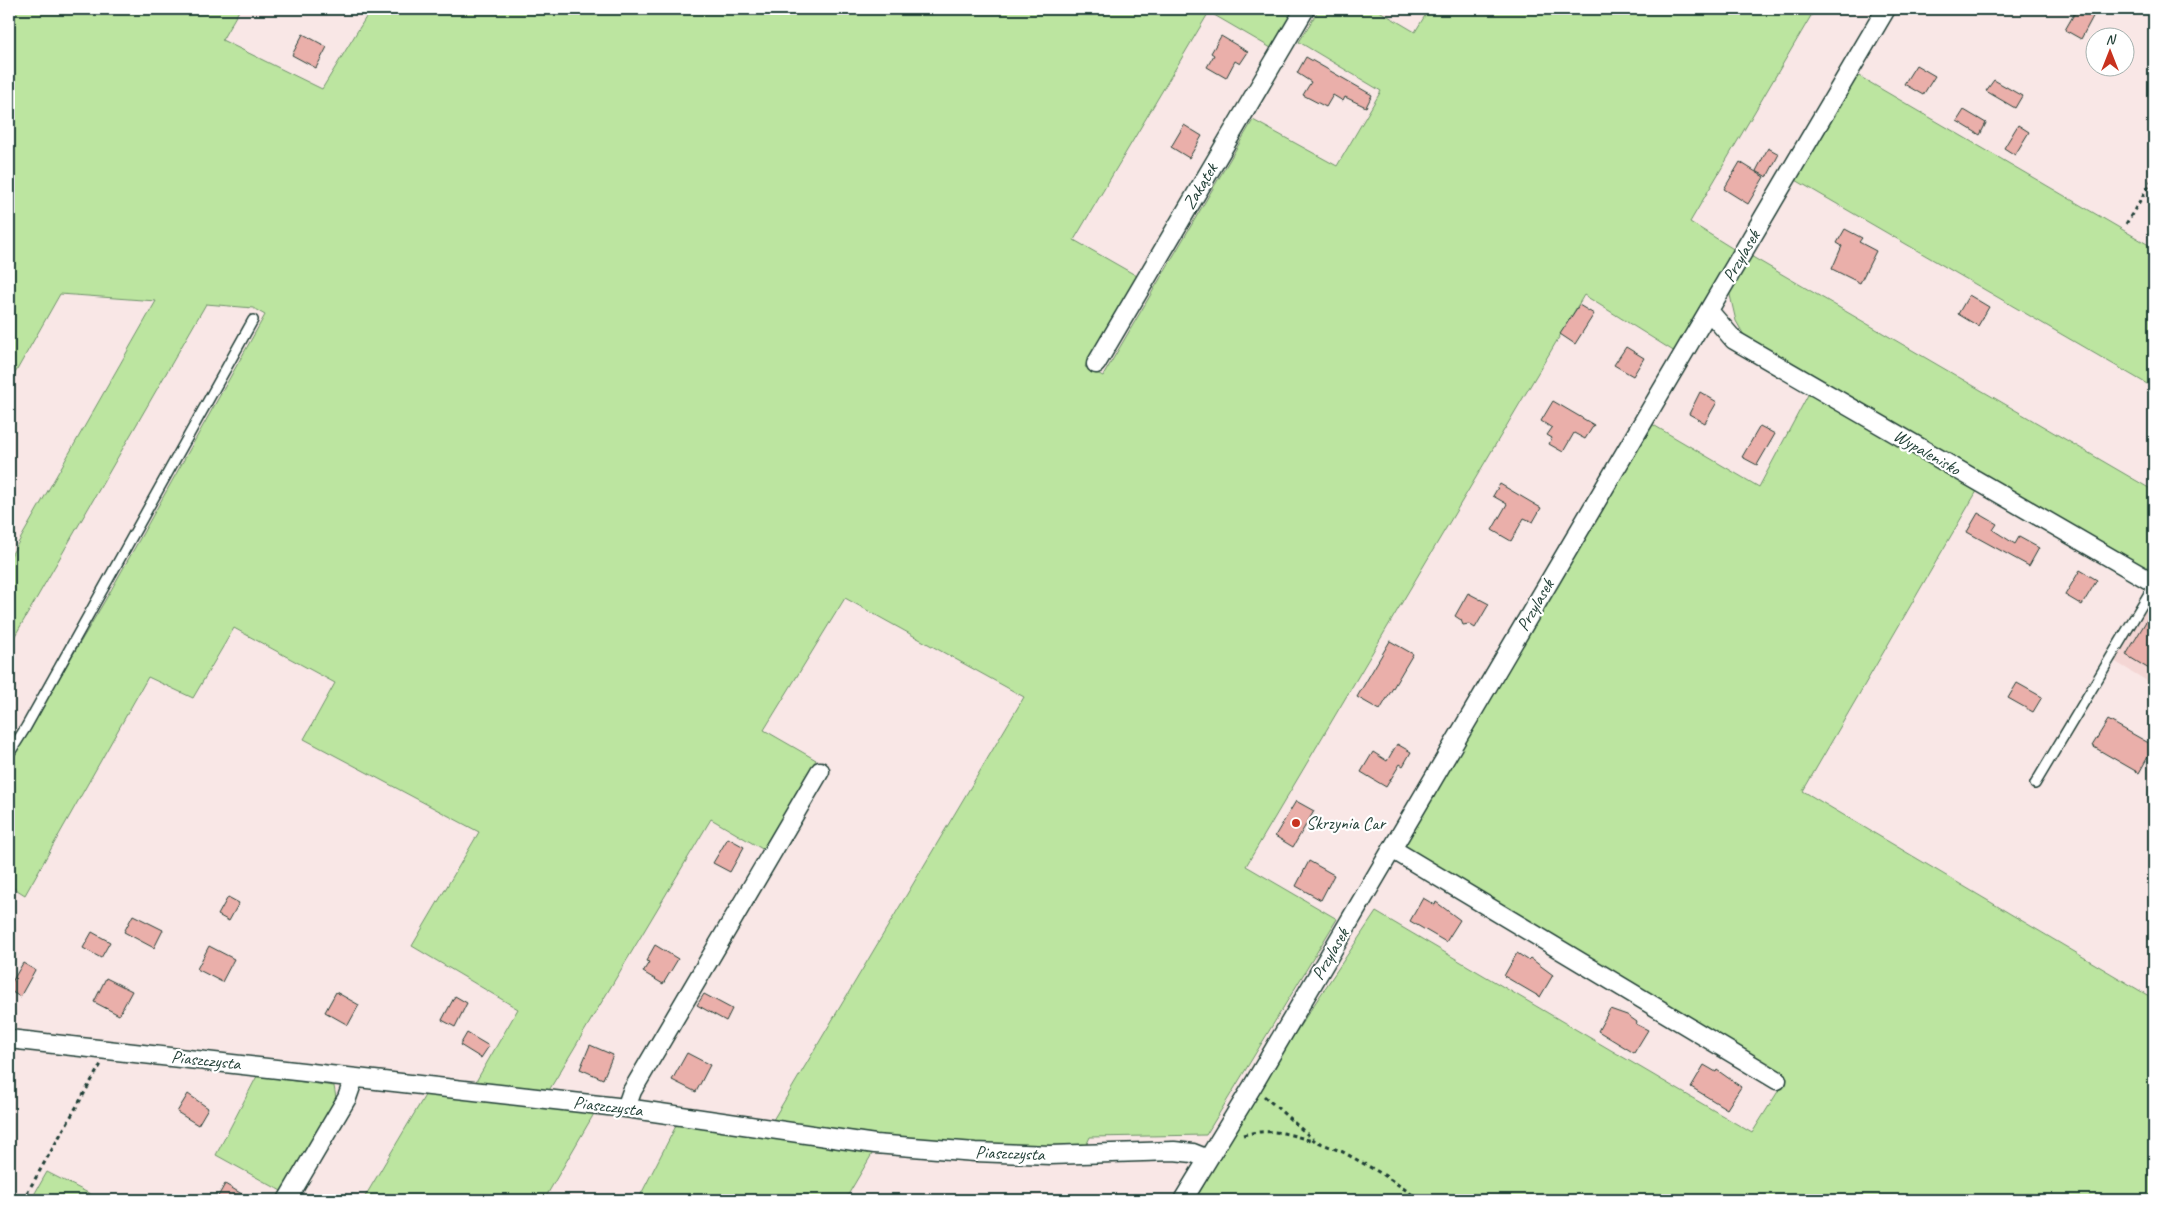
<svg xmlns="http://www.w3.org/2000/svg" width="2163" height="1209" font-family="Caveat,sans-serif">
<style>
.built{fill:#f4d6d4}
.green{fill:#bce5a0;stroke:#6e916a}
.building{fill:#eaafaa;stroke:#1f3d34}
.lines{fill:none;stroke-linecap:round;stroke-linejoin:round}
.service-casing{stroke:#1f3d34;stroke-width:12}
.minor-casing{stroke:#1f3d34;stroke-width:21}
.path{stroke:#1f3d34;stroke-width:3;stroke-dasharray:4 4;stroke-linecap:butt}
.service{stroke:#fff;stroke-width:9}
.minor{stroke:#fff;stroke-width:18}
.poi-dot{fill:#c8321e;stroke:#fff;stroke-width:2}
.labels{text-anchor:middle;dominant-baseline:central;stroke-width:4.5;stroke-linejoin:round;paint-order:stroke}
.street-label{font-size:18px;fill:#1f3d34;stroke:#fff}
.poi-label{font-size:18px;fill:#1f3d34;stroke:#fff;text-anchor:start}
</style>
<rect width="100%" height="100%" fill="#f9e7e6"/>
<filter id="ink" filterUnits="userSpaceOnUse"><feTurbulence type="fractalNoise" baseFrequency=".02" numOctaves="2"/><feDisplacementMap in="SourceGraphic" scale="10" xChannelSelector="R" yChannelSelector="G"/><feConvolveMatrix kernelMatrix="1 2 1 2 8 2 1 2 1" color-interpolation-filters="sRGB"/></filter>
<g filter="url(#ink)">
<!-- built -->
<path class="built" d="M 2151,601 L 2154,603 L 2154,685 L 2114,661 Z"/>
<!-- green -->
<path class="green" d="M 16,9 L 240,9 L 222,40 L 322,89 L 371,9 L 1295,9 L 1271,48 L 1209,12 L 1074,240 L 1137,276 L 1085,367 L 1103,376 L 1253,120 L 1337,166 L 1381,91 L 1299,42 L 1319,9 L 1376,9 L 1415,32 L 1429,9 L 1815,9 L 1690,222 L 1735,250 L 1675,352 L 1584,295 L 1246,866 L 1337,919 L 1206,1135 L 1090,1137 L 1084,1150 L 924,1141 L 773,1120 L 1024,697 L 845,598 L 764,730 L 816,760 L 764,850 L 711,819 L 548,1092 L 474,1085 L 518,1009 L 412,946 L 479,832 L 304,739 L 335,683 L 234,628 L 193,698 L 148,677 L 25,895 L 9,885 L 9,763 L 110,592 L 265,315 L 253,308 L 206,304 L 9,646 L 9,559 L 156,301 L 60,294 L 9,384 L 9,21 Z
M 1857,75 L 2154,248 L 2154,388 L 1794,179 Z
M 1749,255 L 2154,491 L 2154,576 L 1745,337 L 1736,321 L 1729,291 Z
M 1809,393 L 1977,491 L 1803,791 L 2154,999 L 2154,1200 L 1195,1200 L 1265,1078 L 1376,912 L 1752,1133 L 1787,1077 L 1400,846 L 1650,423 L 1759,487 Z
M 257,1076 L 334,1086 L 336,1098 L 283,1192 L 216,1155 Z
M 427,1092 L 595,1112 L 544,1200 L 363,1200 Z
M 678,1122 L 875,1149 L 845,1200 L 638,1200 Z
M 47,1172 L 102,1200 L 31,1200 Z"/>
<!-- building -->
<path class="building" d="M 2077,9 L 2097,9 L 2081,39 L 2065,30 Z
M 303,34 L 327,47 L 316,68 L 292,55 Z
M 1221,36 L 1248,52 L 1240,64 L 1235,61 L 1226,78 L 1207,67 L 1214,55 L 1211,53 Z
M 1306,57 L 1372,95 L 1366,107 L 1345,97 L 1343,101 L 1333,95 L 1326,107 L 1303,95 L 1311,82 L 1297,73 Z
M 1916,65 L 1935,76 L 1923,95 L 1904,84 Z
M 1994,80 L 2022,96 L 2015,108 L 1986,91 Z
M 1964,110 L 1986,123 L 1980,135 L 1957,121 Z
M 1184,125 L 1202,136 L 1189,158 L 1171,147 Z
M 2018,125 L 2029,132 L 2015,155 L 2004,148 Z
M 1768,148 L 1779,154 L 1767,177 L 1756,171 Z
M 1740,162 L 1764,177 L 1748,204 L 1724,189 Z
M 1845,229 L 1862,238 L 1859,242 L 1876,251 L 1860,283 L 1832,269 L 1842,246 L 1837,243 Z
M 1969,295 L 1989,307 L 1978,326 L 1958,314 Z
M 1579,305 L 1594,314 L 1575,344 L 1560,334 Z
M 1626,347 L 1644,358 L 1633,376 L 1614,365 Z
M 1700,392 L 1717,402 L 1705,423 L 1689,414 Z
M 1553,401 L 1594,425 L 1585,439 L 1574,433 L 1563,452 L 1549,444 L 1552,438 L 1547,435 L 1552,428 L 1541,421 Z
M 1760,426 L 1775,434 L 1757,465 L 1742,457 Z
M 1500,484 L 1541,508 L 1533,522 L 1524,518 L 1511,541 L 1492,530 L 1507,504 L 1493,496 Z
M 1978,513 L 1997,524 L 1993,530 L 2015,544 L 2019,537 L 2039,548 L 2029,566 L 1967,532 Z
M 2080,570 L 2097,580 L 2082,605 L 2065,595 Z
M 1468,593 L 1489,604 L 1475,628 L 1469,624 L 1463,625 L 1461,620 L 1455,616 Z
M 2154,608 L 2154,672 L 2126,655 Z
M 1390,641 L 1413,654 L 1380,710 L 1357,697 Z
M 2017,683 L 2042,697 L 2033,712 L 2008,698 Z
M 2108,720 L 2154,746 L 2139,773 L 2092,746 Z
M 1397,744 L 1411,752 L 1403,766 L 1400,764 L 1386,787 L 1361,772 L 1373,752 L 1387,761 Z
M 1296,801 L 1314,811 L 1293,847 L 1275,836 Z
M 728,838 L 744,847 L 730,872 L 713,863 Z
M 1309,861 L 1334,875 L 1321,900 L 1296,886 Z
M 228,897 L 239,903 L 229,921 L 218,915 Z
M 1423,898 L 1435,905 L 1436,902 L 1460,920 L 1446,942 L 1410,921 Z
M 133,915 L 163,930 L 154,948 L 124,932 Z
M 92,932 L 110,942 L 101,958 L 83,948 Z
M 655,945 L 678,959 L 663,984 L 643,972 L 649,962 L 646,961 Z
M 209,946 L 234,959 L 222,982 L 197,969 Z
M 1517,953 L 1528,960 L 1530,958 L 1553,975 L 1540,997 L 1504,976 Z
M 23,963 L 35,970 L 20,997 L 9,990 L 9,987 Z
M 106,978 L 132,991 L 119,1015 L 94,1002 Z
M 336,992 L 359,1005 L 348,1025 L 325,1012 Z
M 704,994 L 732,1009 L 726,1021 L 697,1005 Z
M 455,996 L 467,1003 L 455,1027 L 442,1020 Z
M 1610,1009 L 1627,1015 L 1637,1022 L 1636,1024 L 1648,1030 L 1634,1053 L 1598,1031 Z
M 467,1033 L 489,1046 L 481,1058 L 460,1045 Z
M 590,1045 L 613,1055 L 603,1079 L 580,1069 Z
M 687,1053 L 710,1065 L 696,1092 L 672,1080 Z
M 1704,1065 L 1716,1072 L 1717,1070 L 1741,1087 L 1727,1109 L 1691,1087 Z
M 188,1094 L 208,1108 L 198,1125 L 177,1112 Z
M 225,1184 L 252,1200 L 216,1200 Z"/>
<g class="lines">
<defs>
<path id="service" d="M 9,754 L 26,727 L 253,320
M 2035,784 L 2154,585"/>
<path id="minor" d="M 1709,311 L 1734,340 L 2154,583
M 1096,364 L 1305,9
M 1392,849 L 1777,1080
M 9,1039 L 626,1108 L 875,1144 L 975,1152 L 1050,1155 L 1174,1151 L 1193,1153 L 1208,1159
M 626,1108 L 632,1091 L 820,771
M 287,1200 L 347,1098 L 354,1078
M 1183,1200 L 1252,1087 L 1886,9"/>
</defs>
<!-- service casing -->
<use href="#service" class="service-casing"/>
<!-- minor casing -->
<use href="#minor" class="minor-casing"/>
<!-- path -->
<path class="path" d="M 2126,224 L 2154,177
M 1264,1096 L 1315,1141 L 1343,1152 L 1384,1175 L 1420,1200
M 1243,1135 C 1270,1128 1286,1133 1312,1141
M 23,1200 L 101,1064"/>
<!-- service -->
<use href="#service" class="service"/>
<!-- minor -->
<use href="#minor" class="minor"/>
</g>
</g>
<!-- markers -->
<circle class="poi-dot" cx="1296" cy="823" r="5"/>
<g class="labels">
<!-- street labels -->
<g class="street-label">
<text transform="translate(1200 186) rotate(-59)">Zakątek</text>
<text transform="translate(1741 256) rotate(-60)">Przylasek</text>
<text transform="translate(1927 452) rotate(30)">Wypalenisko</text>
<text transform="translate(1535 605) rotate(-60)">Przylasek</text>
<text transform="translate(1330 954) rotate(-60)">Przylasek</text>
<text transform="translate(206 1060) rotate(6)">Piaszczysta</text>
<text transform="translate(608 1106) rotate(7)">Piaszczysta</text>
<text transform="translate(1010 1153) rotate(2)">Piaszczysta</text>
</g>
<!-- poi labels -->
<g class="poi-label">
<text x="1306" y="823">Skrzynia Car</text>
</g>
</g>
<!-- margin -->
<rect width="2163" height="1209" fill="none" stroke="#fff" stroke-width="30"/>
<rect x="15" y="15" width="2133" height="1179" fill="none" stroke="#1f3d34" stroke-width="2" filter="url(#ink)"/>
<!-- north arrow -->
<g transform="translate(2110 52)"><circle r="24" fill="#ffffff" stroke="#a5b1ae"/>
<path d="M0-4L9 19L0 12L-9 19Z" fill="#c8321e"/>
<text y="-8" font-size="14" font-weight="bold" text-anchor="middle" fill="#1f3d34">N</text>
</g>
</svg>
